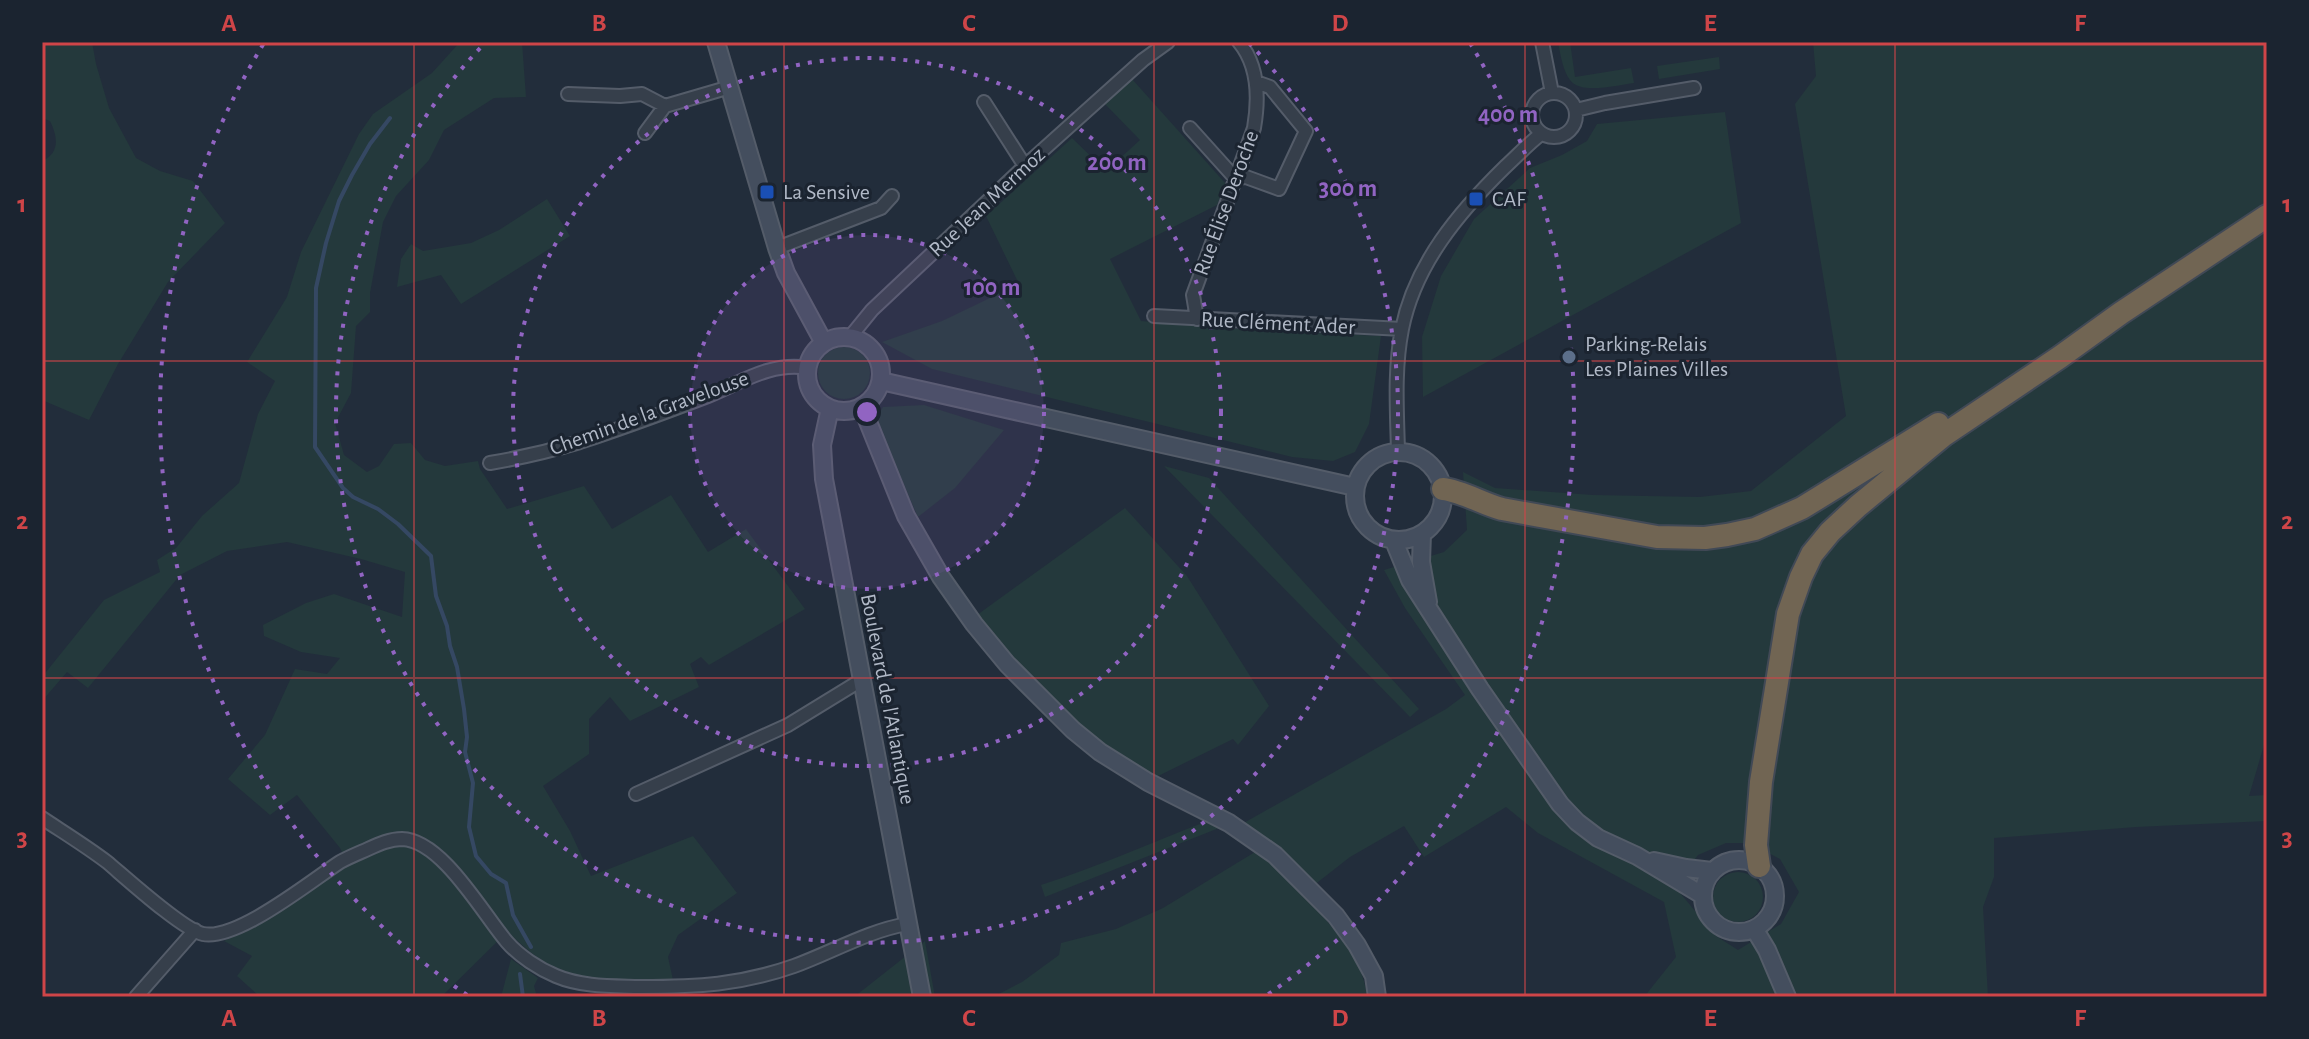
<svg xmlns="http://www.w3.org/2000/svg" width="2309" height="1039" font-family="'Alegreya Sans',sans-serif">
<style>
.green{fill:#24393c;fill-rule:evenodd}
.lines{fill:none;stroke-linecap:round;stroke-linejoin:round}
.stream{stroke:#354863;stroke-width:4}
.street-casing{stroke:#545c69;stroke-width:16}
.secondary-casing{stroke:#545c69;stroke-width:20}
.highway-casing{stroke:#414956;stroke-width:26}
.street{stroke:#363f4b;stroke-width:12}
.secondary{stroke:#444e5e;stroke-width:16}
.highway{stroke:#716553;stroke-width:22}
.grid{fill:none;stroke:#cf4548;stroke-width:2;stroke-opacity:0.55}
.ring{fill:none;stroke:#9164c2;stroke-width:4;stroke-dasharray:4 8}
.transit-dot{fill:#1a4fb4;stroke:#1b2430;stroke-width:3}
.service-dot{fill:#5c6f8a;stroke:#1b2430;stroke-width:3}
.labels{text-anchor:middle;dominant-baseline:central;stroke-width:6;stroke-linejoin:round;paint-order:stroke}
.poi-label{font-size:22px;fill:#b1b9c7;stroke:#1b2430;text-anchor:start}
.street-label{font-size:22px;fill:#b1b9c7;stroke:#1b2430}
.centre{fill:#9164c2;stroke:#1b2430;stroke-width:4}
.ring-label{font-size:24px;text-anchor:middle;font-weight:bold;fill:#9164c2;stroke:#1b2430;stroke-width:6;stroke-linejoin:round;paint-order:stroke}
.neatline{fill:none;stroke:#cf4548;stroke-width:3}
.grid-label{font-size:26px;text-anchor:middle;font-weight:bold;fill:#cf4548}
</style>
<rect width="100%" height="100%" fill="#222d3b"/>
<!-- green -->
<path class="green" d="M 42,42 L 92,42 L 96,64 L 109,108 L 136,158 L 160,171 L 193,181 L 225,223 L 168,282 L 118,364 L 89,420 L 42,400 L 42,161 C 60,153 58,137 50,121 L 42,118 Z
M 460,42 L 522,42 L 526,97 L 494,98 L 444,130 L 429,160 L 396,196 L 383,222 L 370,293 L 370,312 L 356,326 L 351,393 L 335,423 L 344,455 L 367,472 L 379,466 L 394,444 L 411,443 L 425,460 L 445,466 L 478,461 L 480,469 L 507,509 L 584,486 L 612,529 L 671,495 L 708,552 L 746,529 L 805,609 L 709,665 L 701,657 L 690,664 L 699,687 L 630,721 L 610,697 L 589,719 L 589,754 L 543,786 L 570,831 L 591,876 L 693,836 L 737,893 L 678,935 L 668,957 L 673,980 C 630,981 587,984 548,964 C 533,956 520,943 507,932 L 441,997 L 260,997 L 237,976 L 252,956 L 224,941 L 268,919 L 348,865 L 340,848 L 297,795 L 270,815 L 228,779 L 265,735 L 295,669 L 327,674 L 340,658 L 301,652 L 264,636 L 263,625 L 306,603 L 334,594 L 402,617 L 405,572 L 361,559 L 287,542 L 227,551 L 180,575 L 88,688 L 67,672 L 42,701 L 42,677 L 104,600 L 160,572 L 157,560 L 176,548 L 202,516 L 239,483 L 258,414 L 275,381 L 247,362 L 287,297 L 301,252 L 359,134 L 373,114 L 432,73 Z
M 1558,42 L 1570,42 L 1575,77 L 1631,68 L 1634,83 C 1618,85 1580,95 1570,80 C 1563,71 1560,53 1558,42 Z
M 1813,42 L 2267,42 L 2267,735 L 2249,796 L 2267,795 L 2267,821 L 2136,827 L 1994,838 L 1994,877 L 1983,907 L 1988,997 L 1644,997 L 1676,957 L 1664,902 L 1538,833 L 1506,807 L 1424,857 L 1404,826 L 1350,857 L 1304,893 C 1328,925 1363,954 1367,997 L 993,997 L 1022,982 L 1059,955 L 1061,943 L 1116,929 L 1163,908 L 1255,852 L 1226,833 L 1446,709 L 1465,695 L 1405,608 L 1384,570 L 1444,552 L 1467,530 L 1463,472 L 1495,488 L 1593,495 L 1700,497 L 1751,491 L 1846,416 L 1795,104 L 1816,76 ZM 1726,843 L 1749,843 L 1780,859 L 1799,892 L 1781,924 L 1738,950 L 1716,936 L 1675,887 L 1698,855 Z
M 1719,57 L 1720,69 L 1659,79 L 1657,66 Z
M 1132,79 L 1226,184 L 1217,205 L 1110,259 L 1141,321 L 1250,330 L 1381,336 L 1369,424 L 1355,452 L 1333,461 L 1292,457 L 932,369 L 882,342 L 942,321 L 1019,284 L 986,216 L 1072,138 L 1106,171 L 1140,140 L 1105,104 Z
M 1725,112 L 1741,223 L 1423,397 L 1422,337 L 1441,276 L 1474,219 L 1530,168 L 1562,155 L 1587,141 L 1597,124 Z
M 547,199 L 570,236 L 461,304 L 441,275 L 397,287 L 401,259 L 411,244 L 423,251 L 471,243 L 499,230 Z
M818 373a26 26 0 1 1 52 0a26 26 0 1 1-52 0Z
M 924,405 L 1004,430 L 955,488 L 918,517 L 875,420 L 883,407 Z
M 1164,466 L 1209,478 L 1419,709 L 1410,717 Z
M 1125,508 L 1187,576 L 1269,706 L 1238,745 L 1233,739 L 1142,784 L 1067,735 L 1016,685 L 969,633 L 983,625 L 977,615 Z
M 1205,822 L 1219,828 L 1045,897 L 1041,885 C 1097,867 1150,843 1205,822 Z
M1713 897a25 25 0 1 1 50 0a25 25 0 1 1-50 0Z
M 925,941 L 935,997 L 854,997 Z
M 511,959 L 538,978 L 534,986 L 537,997 L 501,997 Z"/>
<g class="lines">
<!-- stream -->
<path class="stream" d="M 390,118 L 370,144 L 352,175 L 339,201 L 326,243 L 316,288 L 315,447 L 343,488 L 353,497 L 378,509 L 398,524 L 431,556 L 436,596 L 447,626 L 450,646 L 457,667 L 464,709 L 467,737 L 465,752 L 473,783 L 469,827 L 476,856 L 491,874 L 506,883 L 513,915 L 531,947
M 520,974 L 523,997"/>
<defs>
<path id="street" d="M 1542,42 L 1552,93
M1532 115a22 22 0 1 1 44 0a22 22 0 1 1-44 0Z
M 568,94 L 620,96 L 642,94 L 665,106 L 730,87
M 984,102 L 1025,166
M 1576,110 L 1605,103 L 1694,88
M 1190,128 L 1235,178 L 1246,177 L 1279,189 L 1306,131 L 1270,87 L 1256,82
M 645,133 L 665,106
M 777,248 L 881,208 L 892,196
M 1154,316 L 1402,329
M 1197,319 L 1193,295 L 1254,128 C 1259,99 1259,66 1239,42
M 850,337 L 872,310 L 1025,166 L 1143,60 L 1168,42
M 1398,451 C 1397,411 1394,369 1402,329 C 1415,264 1459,212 1505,167 C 1517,156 1528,144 1541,134
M 490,463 C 520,458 550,451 580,442 C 623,428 666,412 708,396 C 740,383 772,361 808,368
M 636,794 L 788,725 L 863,679
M 42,818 C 63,832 86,846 107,862 C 126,878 183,930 203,934 C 237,941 311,881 340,862 C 349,857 359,853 368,849 C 379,844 390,839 402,839 C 442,840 483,914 507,942 C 519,956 539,969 556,976 C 582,987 612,986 640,987 C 697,987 740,985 794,966 C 832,952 868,931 907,924
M 136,997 L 195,930"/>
<path id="secondary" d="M 716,42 L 777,248 L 786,273 L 824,343
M807 374a37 37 0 1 1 74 0a37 37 0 1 1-74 0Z
M 881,381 L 1355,487
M 862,407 L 906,516 L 941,577 L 974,624 L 1007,664 L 1073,730 L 1100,752 L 1148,782 L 1229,823 L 1275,855 L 1336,916 L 1357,945 L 1374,976 L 1377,997
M 830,408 L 822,445 L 824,479 L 922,997
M1355 496a44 44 0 1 1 88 0a44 44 0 1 1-88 0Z
M 1422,534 L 1421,562 L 1428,602
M 1394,541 L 1410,580 L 1480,689 L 1560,804 L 1577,822 L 1598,838 L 1637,856 L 1702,895
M1703 896a36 36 0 1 1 72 0a36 36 0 1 1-72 0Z
M 1654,861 L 1686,868 L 1712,871
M 1755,930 L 1767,950 L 1787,997"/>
<path id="highway" d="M 1443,489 C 1462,491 1483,504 1502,509 L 1657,537 L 1705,538 L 1727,535 L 1755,529 L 1802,508 L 1938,424
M 1759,866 L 1756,845 L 1761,782 L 1788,614 L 1801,577 L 1812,554 L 1830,532 L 1858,506 L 1944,435 L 2060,357 L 2121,313 L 2267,216"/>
</defs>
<!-- street casing -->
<use href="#street" class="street-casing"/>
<!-- secondary casing -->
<use href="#secondary" class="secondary-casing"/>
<!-- highway casing -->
<use href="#highway" class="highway-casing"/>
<!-- street -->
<use href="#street" class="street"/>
<!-- secondary -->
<use href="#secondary" class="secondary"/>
<!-- highway -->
<use href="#highway" class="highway"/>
</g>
<!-- grid -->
<path class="grid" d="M 414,42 L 414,997M 784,42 L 784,997M 1154,42 L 1154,997M 1525,42 L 1525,997M 1895,42 L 1895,997M 42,361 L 2267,361M 42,678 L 2267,678"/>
<!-- distance rings -->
<circle cx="867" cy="412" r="177" fill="#9164c2" fill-opacity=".12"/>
<g class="ring">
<circle cx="867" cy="412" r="177"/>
<circle cx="867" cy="412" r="354"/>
<path d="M1249 43A531 531 0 1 1 485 43"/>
<path d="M467 995A707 707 0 0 1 264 43M1470 43A707 707 0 0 1 1267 995"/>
</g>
<!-- markers -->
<g class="transit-dot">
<rect x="759" y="184" width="16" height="16" rx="4"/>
<rect x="1468" y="191" width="16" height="16" rx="4"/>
</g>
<circle class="service-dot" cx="1569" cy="357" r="8"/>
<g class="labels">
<!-- poi labels -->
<g class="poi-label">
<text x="783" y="192">La Sensive</text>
<text x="1492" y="199">CAF</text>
<text x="1585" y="344">Parking-Relais<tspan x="1585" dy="25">Les Plaines Villes</tspan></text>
</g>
<!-- street labels -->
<g class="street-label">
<text transform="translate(987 202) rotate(-43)">Rue Jean Mermoz</text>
<text transform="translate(1226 203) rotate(-70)">Rue Élise Deroche</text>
<text transform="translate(1278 323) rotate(3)">Rue Clément Ader</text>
<text transform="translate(649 413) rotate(-20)">Chemin de la Gravelouse</text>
<text transform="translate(888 699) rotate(79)">Boulevard de l'Atlantique</text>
</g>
</g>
<circle cx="867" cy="412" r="12" class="centre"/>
<g class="ring-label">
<text x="1508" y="122">400 m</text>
<text x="1117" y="170">200 m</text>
<text x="1348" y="196">300 m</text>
<text x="992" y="295">100 m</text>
</g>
<!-- border -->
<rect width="2309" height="1039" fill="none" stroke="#1b2430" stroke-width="88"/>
<rect x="44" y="44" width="2221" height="951" class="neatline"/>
<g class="grid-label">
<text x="229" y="31">A</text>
<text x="599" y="31">B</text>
<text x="969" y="31">C</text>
<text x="1340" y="31">D</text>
<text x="1710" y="31">E</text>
<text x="2080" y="31">F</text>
<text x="22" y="212">1</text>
<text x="2287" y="212">1</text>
<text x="22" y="529">2</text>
<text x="2287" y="529">2</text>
<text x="22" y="846">3</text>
<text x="2287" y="846">3</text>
<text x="229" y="1026">A</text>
<text x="599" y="1026">B</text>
<text x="969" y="1026">C</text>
<text x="1340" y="1026">D</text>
<text x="1710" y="1026">E</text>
<text x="2080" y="1026">F</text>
</g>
</svg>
